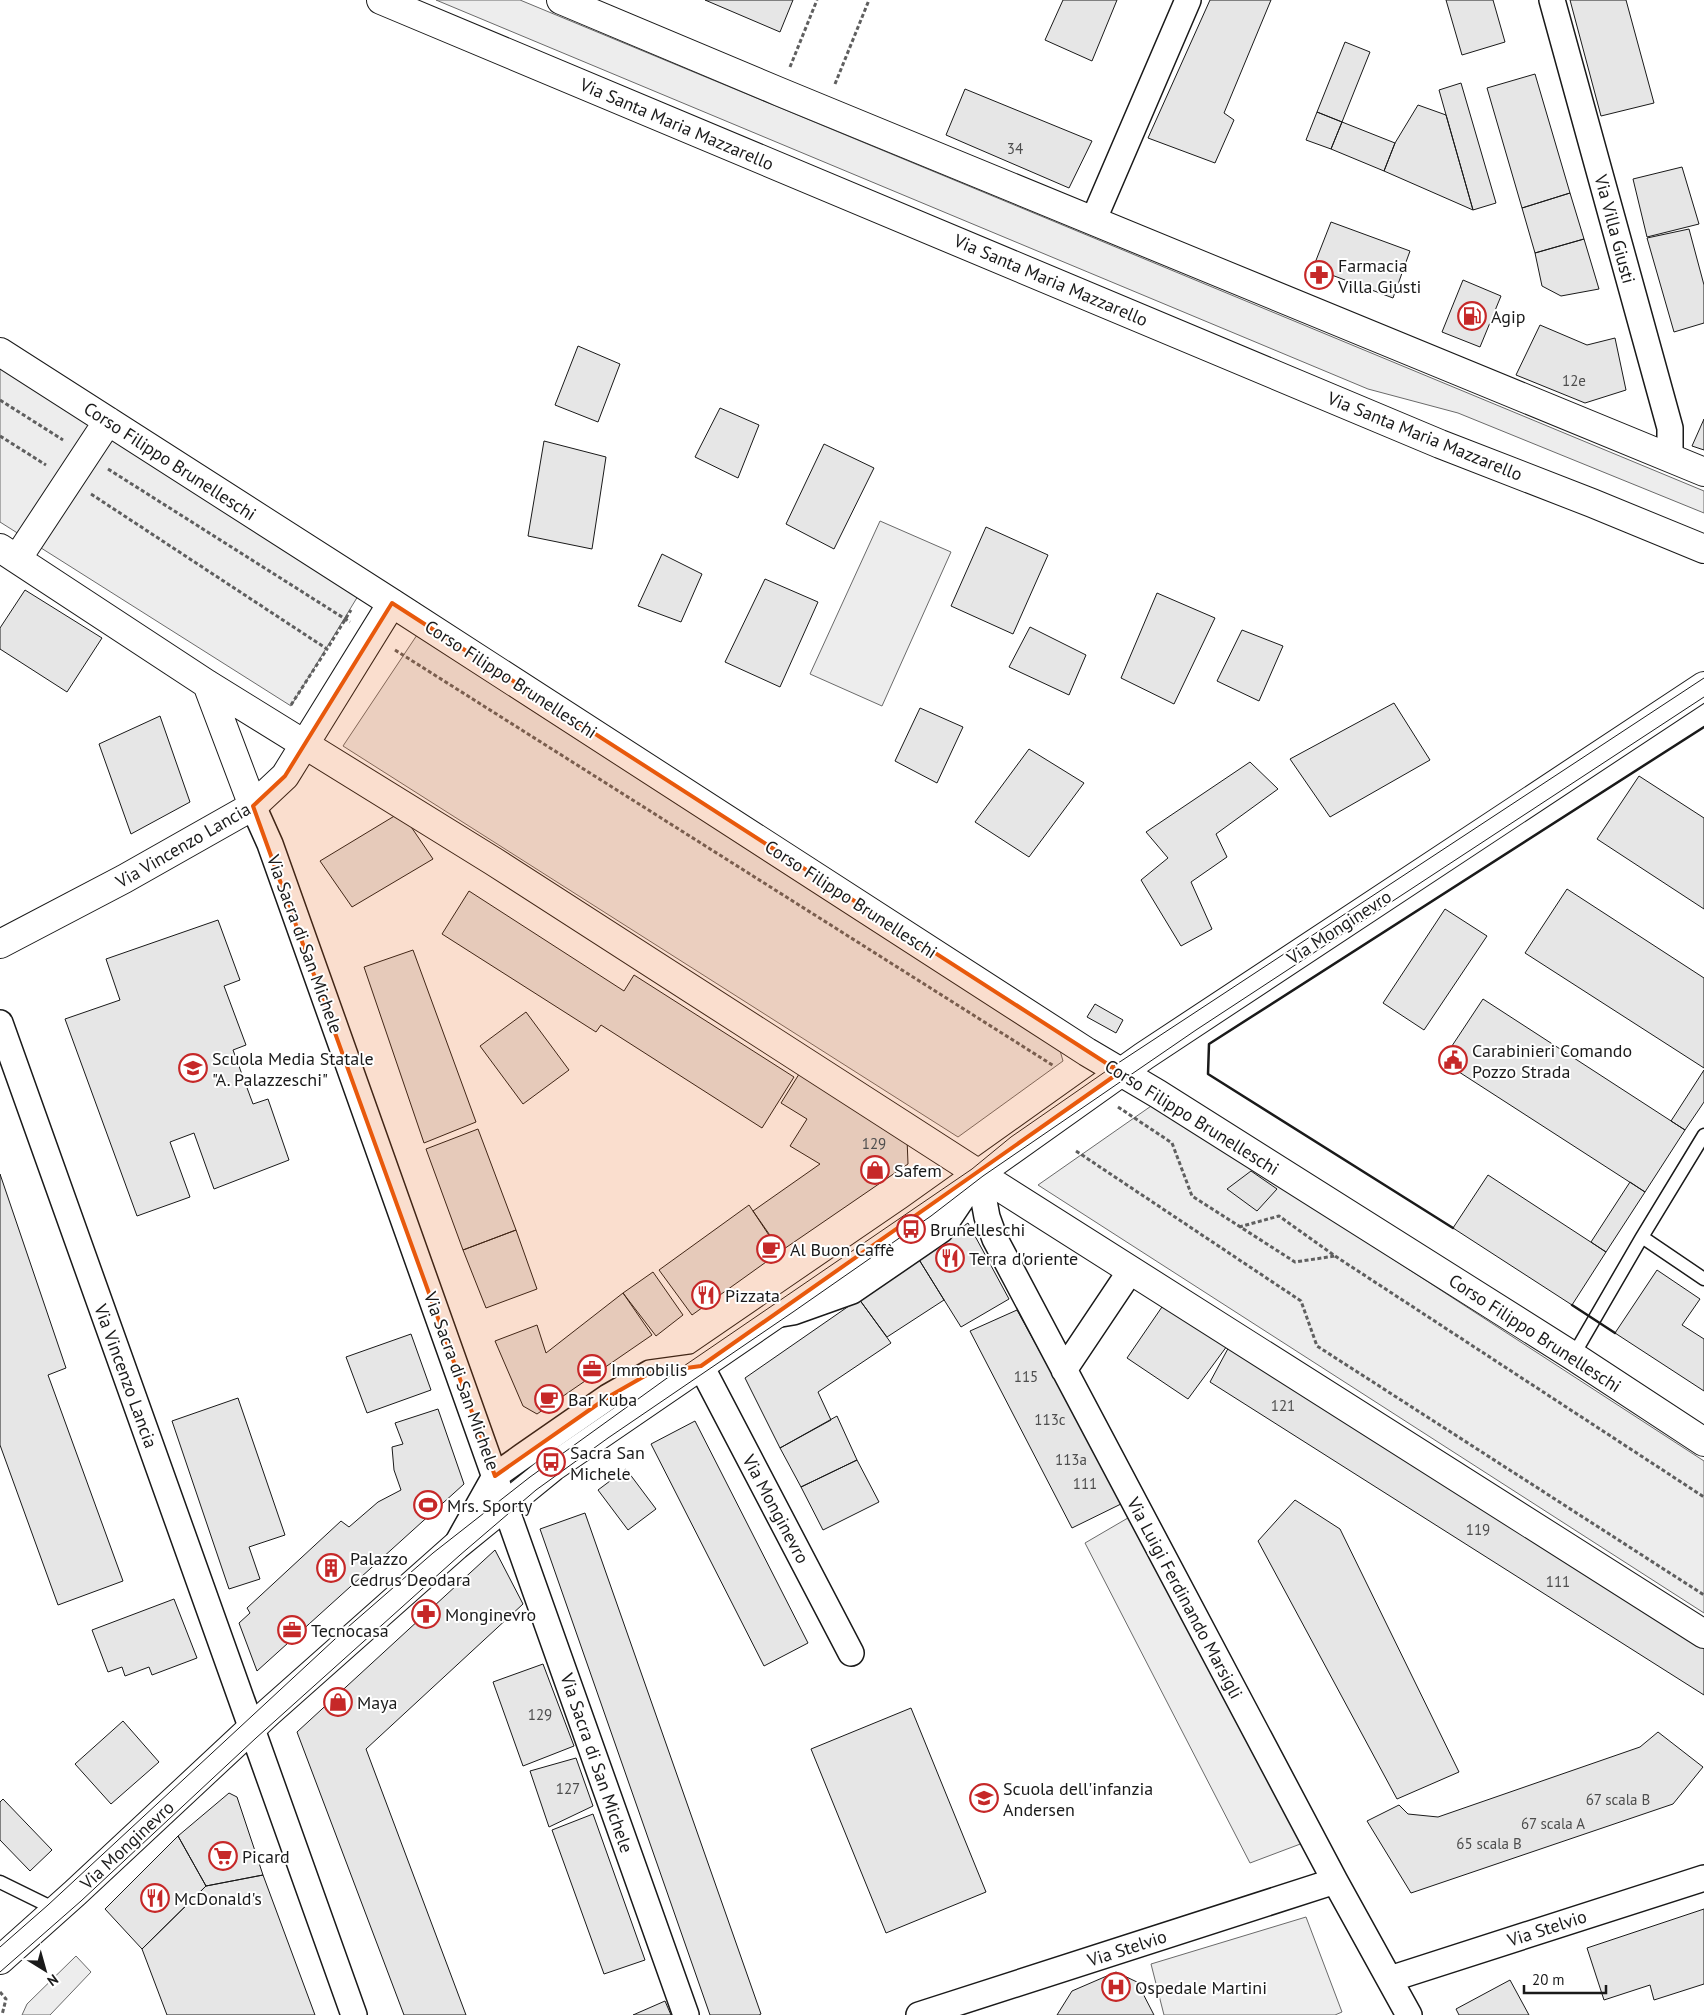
<svg xmlns="http://www.w3.org/2000/svg" width="1704" height="2015" font-family="'PT Sans',sans-serif">
<style>
.built{fill:#ededed;stroke:#6a6a6a}
.building{fill:#e6e6e6;stroke:#1a1a1a}
.lines{fill:none;stroke-linecap:round;stroke-linejoin:round}
.service-casing{stroke:#1a1a1a;stroke-width:15}
.minor-casing{stroke:#1a1a1a;stroke-width:28}
.tertiary-casing{stroke:#1a1a1a;stroke-width:30}
.secondary-casing{stroke:#1a1a1a;stroke-width:30}
.path{stroke:#5f5f5f;stroke-width:3;stroke-dasharray:4 2.5;stroke-linecap:butt}
.service{stroke:#fff;stroke-width:12}
.minor{stroke:#fff;stroke-width:25}
.tertiary{stroke:#fff;stroke-width:28}
.secondary{stroke:#fff;stroke-width:28}
.tram{stroke:#1a1a1a;stroke-width:1}
.wall{stroke:#1a1a1a;stroke-width:2.5}
.marked{fill:#e8590c;fill-opacity:0.2;stroke:#e8590c;stroke-width:4;stroke-linejoin:round}
.labels{text-anchor:middle;dominant-baseline:central;stroke-width:4;stroke-linejoin:round;paint-order:stroke}
.number-label{font-size:15px;fill:#4d4d4d}
.street-label{font-size:18px;fill:#1a1a1a;stroke:#fff}
.poi-label{font-size:18px;fill:#1a1a1a;stroke:#fff;text-anchor:start}
</style>
<rect width="100%" height="100%" fill="#fff"/>
<!-- built -->
<path class="built" d="M 436,0 L 520,0 L 1704,491 L 1704,513 L 1458,413 L 1368,389 Z
M 0,367 L 358,596 L 291,706 L 0,522 Z
M 880,521 L 951,552 L 882,706 L 810,674 Z
M 417,635 L 1059,1047 L 1063,1061 L 958,1137 L 343,746 Z
M 1154,1104 L 1704,1461 L 1704,1613 L 1038,1185 Z
M 1133,1515 L 1303,1843 L 1250,1863 L 1085,1543 Z
M 1306,1917 L 1342,2012 L 1335,2015 L 1164,2015 L 1151,1964 Z
M 76,1956 L 91,1972 L 50,2015 L 22,2015 L 27,2004 Z"/>
<!-- building -->
<path class="building" d="M 705,0 L 793,0 L 780,32 Z
M 1063,0 L 1117,0 L 1092,61 L 1045,40 Z
M 1210,0 L 1271,0 L 1224,113 L 1234,120 L 1215,163 L 1148,138 Z
M 1446,0 L 1493,0 L 1505,42 L 1462,55 Z
M 1570,0 L 1626,0 L 1654,103 L 1601,116 Z
M 1345,42 L 1370,52 L 1342,122 L 1317,112 Z
M 1535,74 L 1570,193 L 1522,208 L 1487,88 Z
M 1461,83 L 1496,203 L 1473,210 L 1439,90 Z
M 965,89 L 1092,141 L 1069,188 L 946,135 Z
M 1418,105 L 1446,115 L 1473,210 L 1384,171 L 1395,143 Z
M 1317,112 L 1342,122 L 1331,149 L 1306,140 Z
M 1342,122 L 1395,143 L 1384,171 L 1331,149 Z
M 1682,167 L 1699,224 L 1647,237 L 1633,179 Z
M 1570,193 L 1584,239 L 1535,253 L 1522,208 Z
M 1331,222 L 1410,251 L 1393,298 L 1313,268 Z
M 1689,229 L 1704,285 L 1704,323 L 1674,332 L 1647,238 Z
M 1584,239 L 1599,289 L 1561,296 L 1542,286 L 1535,253 Z
M 1463,280 L 1501,296 L 1480,347 L 1442,332 Z
M 1540,325 L 1587,345 L 1615,338 L 1626,390 L 1585,403 L 1516,375 Z
M 578,346 L 620,364 L 598,422 L 555,405 Z
M 720,408 L 759,425 L 738,478 L 695,457 Z
M 1704,419 L 1704,450 L 1692,446 Z
M 544,441 L 606,457 L 592,549 L 528,536 Z
M 824,444 L 874,468 L 834,549 L 786,524 Z
M 986,527 L 1048,555 L 1013,634 L 951,606 Z
M 662,554 L 702,574 L 681,622 L 638,606 Z
M 765,579 L 818,602 L 780,687 L 725,662 Z
M 25,590 L 102,638 L 67,692 L 0,649 L 0,628 Z
M 1157,593 L 1215,618 L 1174,704 L 1121,678 Z
M 1030,627 L 1086,655 L 1069,695 L 1009,667 Z
M 1242,630 L 1283,646 L 1259,701 L 1217,681 Z
M 1394,703 L 1430,760 L 1330,817 L 1290,759 Z
M 920,708 L 963,727 L 937,783 L 895,761 Z
M 160,716 L 190,802 L 131,834 L 99,744 Z
M 1029,749 L 1084,783 L 1029,857 L 975,822 Z
M 1250,762 L 1278,789 L 1216,834 L 1227,857 L 1191,882 L 1212,929 L 1181,946 L 1141,880 L 1168,858 L 1146,832 Z
M 1639,776 L 1704,818 L 1704,909 L 1597,839 Z
M 401,812 L 433,859 L 352,907 L 320,861 Z
M 1567,889 L 1704,978 L 1704,1068 L 1525,953 Z
M 469,891 L 624,991 L 634,975 L 794,1077 L 762,1128 L 601,1025 L 596,1032 L 442,934 Z
M 1445,909 L 1487,936 L 1424,1030 L 1383,1003 Z
M 218,920 L 240,980 L 224,986 L 246,1045 L 233,1050 L 253,1104 L 268,1099 L 289,1160 L 214,1189 L 194,1133 L 170,1142 L 190,1197 L 137,1216 L 65,1019 L 120,1000 L 106,959 Z
M 413,950 L 476,1122 L 424,1143 L 364,967 Z
M 1483,999 L 1685,1130 L 1645,1192 L 1442,1061 Z
M 1095,1004 L 1123,1020 L 1116,1033 L 1087,1017 Z
M 526,1012 L 569,1070 L 523,1104 L 480,1046 Z
M 1704,1070 L 1704,1102 L 1685,1130 L 1671,1121 Z
M 801,1071 L 907,1138 L 908,1164 L 781,1251 L 753,1211 L 820,1164 L 790,1146 L 807,1119 L 781,1103 Z
M 478,1129 L 516,1230 L 463,1250 L 426,1149 Z
M 1251,1171 L 1277,1189 L 1257,1211 L 1227,1189 Z
M 0,1174 L 66,1368 L 48,1375 L 123,1581 L 58,1605 L 0,1445 Z
M 1488,1175 L 1606,1252 L 1572,1305 L 1453,1228 Z
M 1630,1182 L 1645,1192 L 1606,1252 L 1591,1242 Z
M 749,1205 L 780,1252 L 692,1315 L 659,1270 Z
M 968,1223 L 1009,1299 L 961,1327 L 918,1258 Z
M 516,1230 L 537,1289 L 486,1308 L 463,1250 Z
M 918,1258 L 944,1300 L 887,1337 L 859,1299 Z
M 1657,1270 L 1700,1299 L 1682,1325 L 1704,1339 L 1704,1391 L 1615,1333 Z
M 653,1272 L 683,1315 L 656,1336 L 623,1293 Z
M 623,1293 L 652,1335 L 537,1414 L 523,1406 L 495,1341 L 537,1325 L 546,1353 Z
M 859,1299 L 891,1343 L 818,1392 L 831,1420 L 780,1448 L 745,1378 Z
M 1164,1304 L 1227,1346 L 1188,1399 L 1127,1358 Z
M 1017,1310 L 1123,1503 L 1072,1528 L 970,1331 Z
M 411,1334 L 431,1390 L 367,1413 L 346,1357 Z
M 1231,1343 L 1704,1638 L 1704,1695 L 1210,1382 Z
M 238,1398 L 285,1535 L 249,1547 L 260,1579 L 229,1589 L 172,1421 Z
M 438,1409 L 464,1484 L 257,1671 L 239,1623 L 250,1613 L 247,1608 L 341,1521 L 349,1527 L 378,1502 L 401,1490 L 394,1470 L 392,1447 L 403,1444 L 395,1423 Z
M 837,1416 L 857,1460 L 801,1487 L 780,1448 Z
M 695,1421 L 808,1643 L 764,1666 L 651,1444 Z
M 857,1460 L 879,1502 L 823,1530 L 801,1487 Z
M 626,1469 L 656,1509 L 628,1530 L 598,1490 Z
M 1295,1500 L 1340,1529 L 1459,1772 L 1397,1799 L 1258,1541 Z
M 585,1513 L 761,2014 L 759,2015 L 710,2015 L 540,1529 Z
M 495,1550 L 523,1604 L 366,1749 L 466,2015 L 404,2015 L 297,1732 Z
M 174,1599 L 197,1658 L 152,1675 L 149,1667 L 125,1676 L 122,1667 L 108,1672 L 92,1630 Z
M 543,1664 L 574,1746 L 523,1766 L 493,1682 Z
M 911,1708 L 986,1892 L 886,1933 L 811,1749 Z
M 123,1721 L 159,1762 L 111,1804 L 75,1764 Z
M 1658,1732 L 1703,1767 L 1673,1804 L 1411,1893 L 1367,1821 L 1399,1805 L 1408,1814 L 1438,1817 L 1640,1747 Z
M 576,1758 L 593,1806 L 549,1827 L 530,1771 Z
M 229,1793 L 237,1797 L 263,1875 L 206,1886 L 178,1836 Z
M 3,1799 L 52,1850 L 30,1871 L 0,1840 L 0,1802 Z
M 593,1814 L 645,1960 L 604,1974 L 552,1830 Z
M 178,1836 L 206,1886 L 142,1949 L 105,1909 Z
M 263,1875 L 315,2015 L 167,2015 L 142,1949 L 206,1886 Z
M 1704,1909 L 1704,1984 L 1654,2000 L 1650,1985 L 1604,2000 L 1587,1948 Z
M 1116,1972 L 1137,1982 L 1154,2015 L 1057,2015 L 1072,1991 Z
M 1510,1980 L 1529,2015 L 1459,2015 L 1456,2009 Z
M 665,2001 L 671,2015 L 633,2015 Z"/>
<g class="lines">
<defs>
<path id="service" d="M 1642,1237 L 1704,1279
M 1573,1356 L 1642,1237 L 1704,1135
M 0,1882 L 57,1910"/>
<path id="minor" d="M 1552,0 L 1670,428 L 1670,458
M 1093,221 L 1188,0
M 253,806 L 270,844 L 686,2015
M 0,1023 L 354,2015
M 979,1174 L 987,1217 L 995,1239 L 1335,1881 L 1409,2015
M 781,1314 L 793,1312 L 852,1291 L 941,1230 L 976,1178
M 1064,1370 L 1131,1270
M 458,1542 L 495,1476 L 523,1456 L 608,1397 L 650,1373 L 701,1366 L 851,1653
M 1390,1979 L 1704,1878
M 919,2015 L 1335,1881"/>
<path id="tertiary" d="M 0,352 L 392,603 L 1087,1052 L 1158,1094 L 1573,1356 L 1704,1442
M 0,548 L 207,684 L 493,861 L 979,1174 L 1704,1634
M 17,559 L 108,421
M 207,684 L 253,806
M 0,944 L 124,879 L 253,806 L 285,776 L 392,603
M 0,1960 L 75,1893 L 269,1712 L 456,1546 L 553,1467 L 915,1219 L 1144,1056 L 1704,686"/>
<path id="secondary" d="M 381,0 L 1440,444 L 1592,503 L 1704,549
M 561,0 L 780,92 L 1704,472"/>
</defs>
<!-- service casing -->
<use href="#service" class="service-casing"/>
<!-- minor casing -->
<use href="#minor" class="minor-casing"/>
<!-- tertiary casing -->
<use href="#tertiary" class="tertiary-casing"/>
<!-- secondary casing -->
<use href="#secondary" class="secondary-casing"/>
<!-- path -->
<path class="path" d="M 790,67 L 817,0
M 835,84 L 869,0
M 0,400 L 63,440
M 0,436 L 46,465
M 108,469 L 350,622
M 91,494 L 327,649 L 351,610
M 395,650 L 1054,1066
M 291,705 L 327,649
M 1118,1107 L 1172,1143 L 1192,1196 L 1295,1262 L 1335,1256
M 1076,1151 L 1301,1301 L 1317,1346 L 1704,1595
M 1239,1227 L 1279,1216 L 1335,1256 L 1704,1497
M 0,1992 L 6,1999 L 2,2015"/>
<!-- service -->
<use href="#service" class="service"/>
<!-- minor -->
<use href="#minor" class="minor"/>
<!-- tertiary -->
<use href="#tertiary" class="tertiary"/>
<!-- secondary -->
<use href="#secondary" class="secondary"/>
<!-- tram -->
<path class="tram" d="M 0,1947 L 48,1905 L 348,1627 L 433,1553 L 530,1477 L 681,1368 L 972,1169 L 1011,1137 L 1112,1067 L 1704,678
M 0,1972 L 81,1901 L 256,1738 L 460,1555 L 536,1490 L 608,1438 L 793,1312 L 931,1216 L 983,1176 L 1196,1030 L 1704,697"/>
<!-- wall -->
<path class="wall" d="M 1453,1228 L 1208,1074 L 1209,1044 L 1704,727
M 1572,1305 L 1615,1333"/>
</g>
<!-- marked area -->
<path class="marked" d="M 392,603 L 1120,1072 L 701,1366 L 650,1373 L 608,1397 L 495,1476 L 253,806 L 285,776 Z"/>
<!-- icons -->
<defs>
<symbol id="pharmacy-ring" viewBox="-11 -11 22 22"><circle r="9.5" fill="#fff" stroke="#c62828" stroke-width="1.5"/><path d="M-2-6h4v4h4v4h-4v4h-4v-4h-4v-4h4Z" fill="#c62828"/></symbol>
<symbol id="fuel-ring" viewBox="-11 -11 22 22"><circle r="9.5" fill="#fff" stroke="#c62828" stroke-width="1.5"/><path d="M-5.5-6h7V0h2V4h1.3V-2.5L3-4.5l.8-.8L6-3V5H2.5V1h-1V6h-7ZM-4.2-4.7v3.2H.2V-4.7Z" fill="#c62828"/></symbol>
<symbol id="civic-ring" viewBox="-11 -11 22 22"><circle r="9.5" fill="#fff" stroke="#c62828" stroke-width="1.5"/><path d="M-.6-6.5H3V-4.5H.6V-3L4-1V1h2V6H-6V1h2V-1L-.6-3ZM-1.2 2.5V6h2.4V2.5Z" fill="#c62828"/></symbol>
<symbol id="school-ring" viewBox="-11 -11 22 22"><circle r="9.5" fill="#fff" stroke="#c62828" stroke-width="1.5"/><path d="M0-5L7-2L0 1L-7-2ZM-4 1L0 2.5L4 1V4Q0 6-4 4Z" fill="#c62828"/></symbol>
<symbol id="shop-ring" viewBox="-11 -11 22 22"><circle r="9.5" fill="#fff" stroke="#c62828" stroke-width="1.5"/><path d="M-5-2.5h2.3a2.7 3.5 0 0 1 5.4 0H5L5.5 6h-11ZM-1.5-2.5h3a1.5 2.3 0 0 0-3 0Z" fill="#c62828"/></symbol>
<symbol id="bus-ring" viewBox="-11 -11 22 22"><circle r="9.5" fill="#fff" stroke="#c62828" stroke-width="1.5"/><path d="M-5-6H5V4H4V6H2V4H-2V6H-4V4H-5ZM-3.5-4V0h7V-4ZM-3.5 1.2v1.5H-2V1.2ZM2 1.2v1.5H3.5V1.2Z" fill="#c62828"/></symbol>
<symbol id="cafe-ring" viewBox="-11 -11 22 22"><circle r="9.5" fill="#fff" stroke="#c62828" stroke-width="1.5"/><path d="M-5.5-4.5H6V0H3Q3 3.5 0 3.5H-2.5Q-5.5 3.5-5.5 0ZM3-3.2v2h1.7v-2ZM-6 4.5H4V6H-6Z" fill="#c62828"/></symbol>
<symbol id="restaurant-ring" viewBox="-11 -11 22 22"><circle r="9.5" fill="#fff" stroke="#c62828" stroke-width="1.5"/><path d="M-5-6h1v4h1v-4h1v4h1v-4h1v5L-1.5 .5V6h-2V.5L-5-1ZM5-6V6H3V1.5H1.5Q1.5-4 5-6Z" fill="#c62828"/></symbol>
<symbol id="office-ring" viewBox="-11 -11 22 22"><circle r="9.5" fill="#fff" stroke="#c62828" stroke-width="1.5"/><path d="M-6-3h4V-5.5h4V-3h4V5H-6ZM-1-4.5V-3h2v-1.5ZM-6 0V1H6V0Z" fill="#c62828"/></symbol>
<symbol id="stadium-ring" viewBox="-11 -11 22 22"><circle r="9.5" fill="#fff" stroke="#c62828" stroke-width="1.5"/><path d="M0-5a6.5 5 0 1 0 0 10a6.5 5 0 1 0 0-10ZM-3.5-1.8h7v3.6h-7Z" fill="#c62828"/></symbol>
<symbol id="building-ring" viewBox="-11 -11 22 22"><circle r="9.5" fill="#fff" stroke="#c62828" stroke-width="1.5"/><path d="M-4-6H4V6H1V3H-1V6H-4ZM-2.5-4.3h1.7v1.8h-1.7ZM.8-4.3h1.7v1.8H.8ZM-2.5-1h1.7V.8h-1.7ZM.8-1h1.7V.8H.8Z" fill="#c62828"/></symbol>
<symbol id="supermarket-ring" viewBox="-11 -11 22 22"><circle r="9.5" fill="#fff" stroke="#c62828" stroke-width="1.5"/><path d="M-6-5.5h2.5l.6 2H6L4.5 2H-2.5L-4.4-4H-6ZM-1.5 3.2a1.3 1.3 0 1 0 .1 0ZM3 3.2a1.3 1.3 0 1 0 .1 0Z" fill="#c62828"/></symbol>
<symbol id="hospital-ring" viewBox="-11 -11 22 22"><circle r="9.5" fill="#fff" stroke="#c62828" stroke-width="1.5"/><path d="M-5-5h3v3.5h4V-5h3V5h-3V1.5h-4V5h-3Z" fill="#c62828"/></symbol>
</defs>
<g fill-rule="evenodd">
<use href="#pharmacy-ring" x="1303" y="259" width="32" height="32"/>
<use href="#fuel-ring" x="1456" y="300" width="32" height="32"/>
<use href="#civic-ring" x="1437" y="1044" width="32" height="32"/>
<use href="#school-ring" x="177" y="1052" width="32" height="32"/>
<use href="#shop-ring" x="859" y="1154" width="32" height="32"/>
<use href="#bus-ring" x="895" y="1213" width="32" height="32"/>
<use href="#cafe-ring" x="755" y="1233" width="32" height="32"/>
<use href="#restaurant-ring" x="934" y="1242" width="32" height="32"/>
<use href="#restaurant-ring" x="690" y="1279" width="32" height="32"/>
<use href="#office-ring" x="576" y="1353" width="32" height="32"/>
<use href="#cafe-ring" x="533" y="1383" width="32" height="32"/>
<use href="#bus-ring" x="535" y="1446" width="32" height="32"/>
<use href="#stadium-ring" x="412" y="1489" width="32" height="32"/>
<use href="#building-ring" x="315" y="1552" width="32" height="32"/>
<use href="#pharmacy-ring" x="410" y="1598" width="32" height="32"/>
<use href="#office-ring" x="276" y="1614" width="32" height="32"/>
<use href="#shop-ring" x="322" y="1686" width="32" height="32"/>
<use href="#school-ring" x="968" y="1782" width="32" height="32"/>
<use href="#supermarket-ring" x="207" y="1840" width="32" height="32"/>
<use href="#restaurant-ring" x="139" y="1882" width="32" height="32"/>
<use href="#hospital-ring" x="1100" y="1971" width="32" height="32"/>
</g>
<g class="labels">
<!-- number labels -->
<g class="number-label">
<text x="1015" y="148">34</text>
<text x="1574" y="380">12e</text>
<text x="874" y="1143">129</text>
<text x="1026" y="1376">115</text>
<text x="1283" y="1405">121</text>
<text x="1050" y="1419">113c</text>
<text x="1071" y="1459">113a</text>
<text x="1085" y="1483">111</text>
<text x="1478" y="1529">119</text>
<text x="1558" y="1581">111</text>
<text x="540" y="1714">129</text>
<text x="568" y="1788">127</text>
<text x="1618" y="1799">67 scala B</text>
<text x="1553" y="1823">67 scala A</text>
<text x="1489" y="1843">65 scala B</text>
</g>
<!-- street labels -->
<g class="street-label">
<text transform="translate(677 124) rotate(23)">Via Santa Maria Mazzarello</text>
<text transform="translate(1615 229) rotate(75)">Via Villa Giusti</text>
<text transform="translate(1051 280) rotate(23)">Via Santa Maria Mazzarello</text>
<text transform="translate(1425 436) rotate(22)">Via Santa Maria Mazzarello</text>
<text transform="translate(170 461) rotate(33)">Corso Filippo Brunelleschi</text>
<text transform="translate(511 679) rotate(33)">Corso Filippo Brunelleschi</text>
<text transform="translate(183 845) rotate(-30)">Via Vincenzo Lancia</text>
<text transform="translate(851 899) rotate(33)">Corso Filippo Brunelleschi</text>
<text transform="translate(1339 927) rotate(-33)">Via Monginevro</text>
<text transform="translate(305 944) rotate(70)">Via Sacra di San Michele</text>
<text transform="translate(1192 1117) rotate(32)">Corso Filippo Brunelleschi</text>
<text transform="translate(1535 1333) rotate(33)">Corso Filippo Brunelleschi</text>
<text transform="translate(126 1376) rotate(70)">Via Vincenzo Lancia</text>
<text transform="translate(462 1381) rotate(70)">Via Sacra di San Michele</text>
<text transform="translate(776 1509) rotate(62)">Via Monginevro</text>
<text transform="translate(1185 1598) rotate(62)">Via Luigi Ferdinando Marsigli</text>
<text transform="translate(597 1763) rotate(71)">Via Sacra di San Michele</text>
<text transform="translate(127 1845) rotate(-43)">Via Monginevro</text>
<text transform="translate(1547 1928) rotate(-18)">Via Stelvio</text>
<text transform="translate(1127 1948) rotate(-18)">Via Stelvio</text>
</g>
<!-- poi labels -->
<g class="poi-label">
<text x="1338" y="265">Farmacia<tspan x="1338" dy="21">Villa Giusti</tspan></text>
<text x="1491" y="316">Agip</text>
<text x="1472" y="1050">Carabinieri Comando<tspan x="1472" dy="21">Pozzo Strada</tspan></text>
<text x="212" y="1058">Scuola Media Statale<tspan x="212" dy="21">"A. Palazzeschi"</tspan></text>
<text x="894" y="1170">Safem</text>
<text x="930" y="1229">Brunelleschi</text>
<text x="790" y="1249">Al Buon Caffè</text>
<text x="969" y="1258">Terra d'oriente</text>
<text x="725" y="1295">Pizzata</text>
<text x="611" y="1369">Immobilis</text>
<text x="568" y="1399">Bar Kuba</text>
<text x="570" y="1452">Sacra San<tspan x="570" dy="21">Michele</tspan></text>
<text x="447" y="1505">Mrs. Sporty</text>
<text x="350" y="1558">Palazzo<tspan x="350" dy="21">Cedrus Deodara</tspan></text>
<text x="445" y="1614">Monginevro</text>
<text x="311" y="1630">Tecnocasa</text>
<text x="357" y="1702">Maya</text>
<text x="1003" y="1788">Scuola dell'infanzia<tspan x="1003" dy="21">Andersen</tspan></text>
<text x="242" y="1856">Picard</text>
<text x="174" y="1898">McDonald's</text>
<text x="1135" y="1987">Ospedale Martini</text>
</g>
</g>
<!-- north arrow -->
<g transform="translate(45 1970) rotate(143)" stroke="#ffffff" stroke-width="4" paint-order="stroke">
<path d="M0-4L9 19L0 12L-9 19Z" fill="#1a1a1a"/>
<text y="-8" font-size="14" font-weight="bold" text-anchor="middle" fill="#1a1a1a">N</text>
</g>
<!-- scale -->
<path d="M1524 1985v8h82v-8" fill="none" stroke="#1a1a1a" stroke-width="2.5"/>
<text x="1532" y="1985" font-size="15" fill="#1a1a1a" stroke="#ffffff" stroke-width="4" paint-order="stroke">20 m</text>
</svg>
